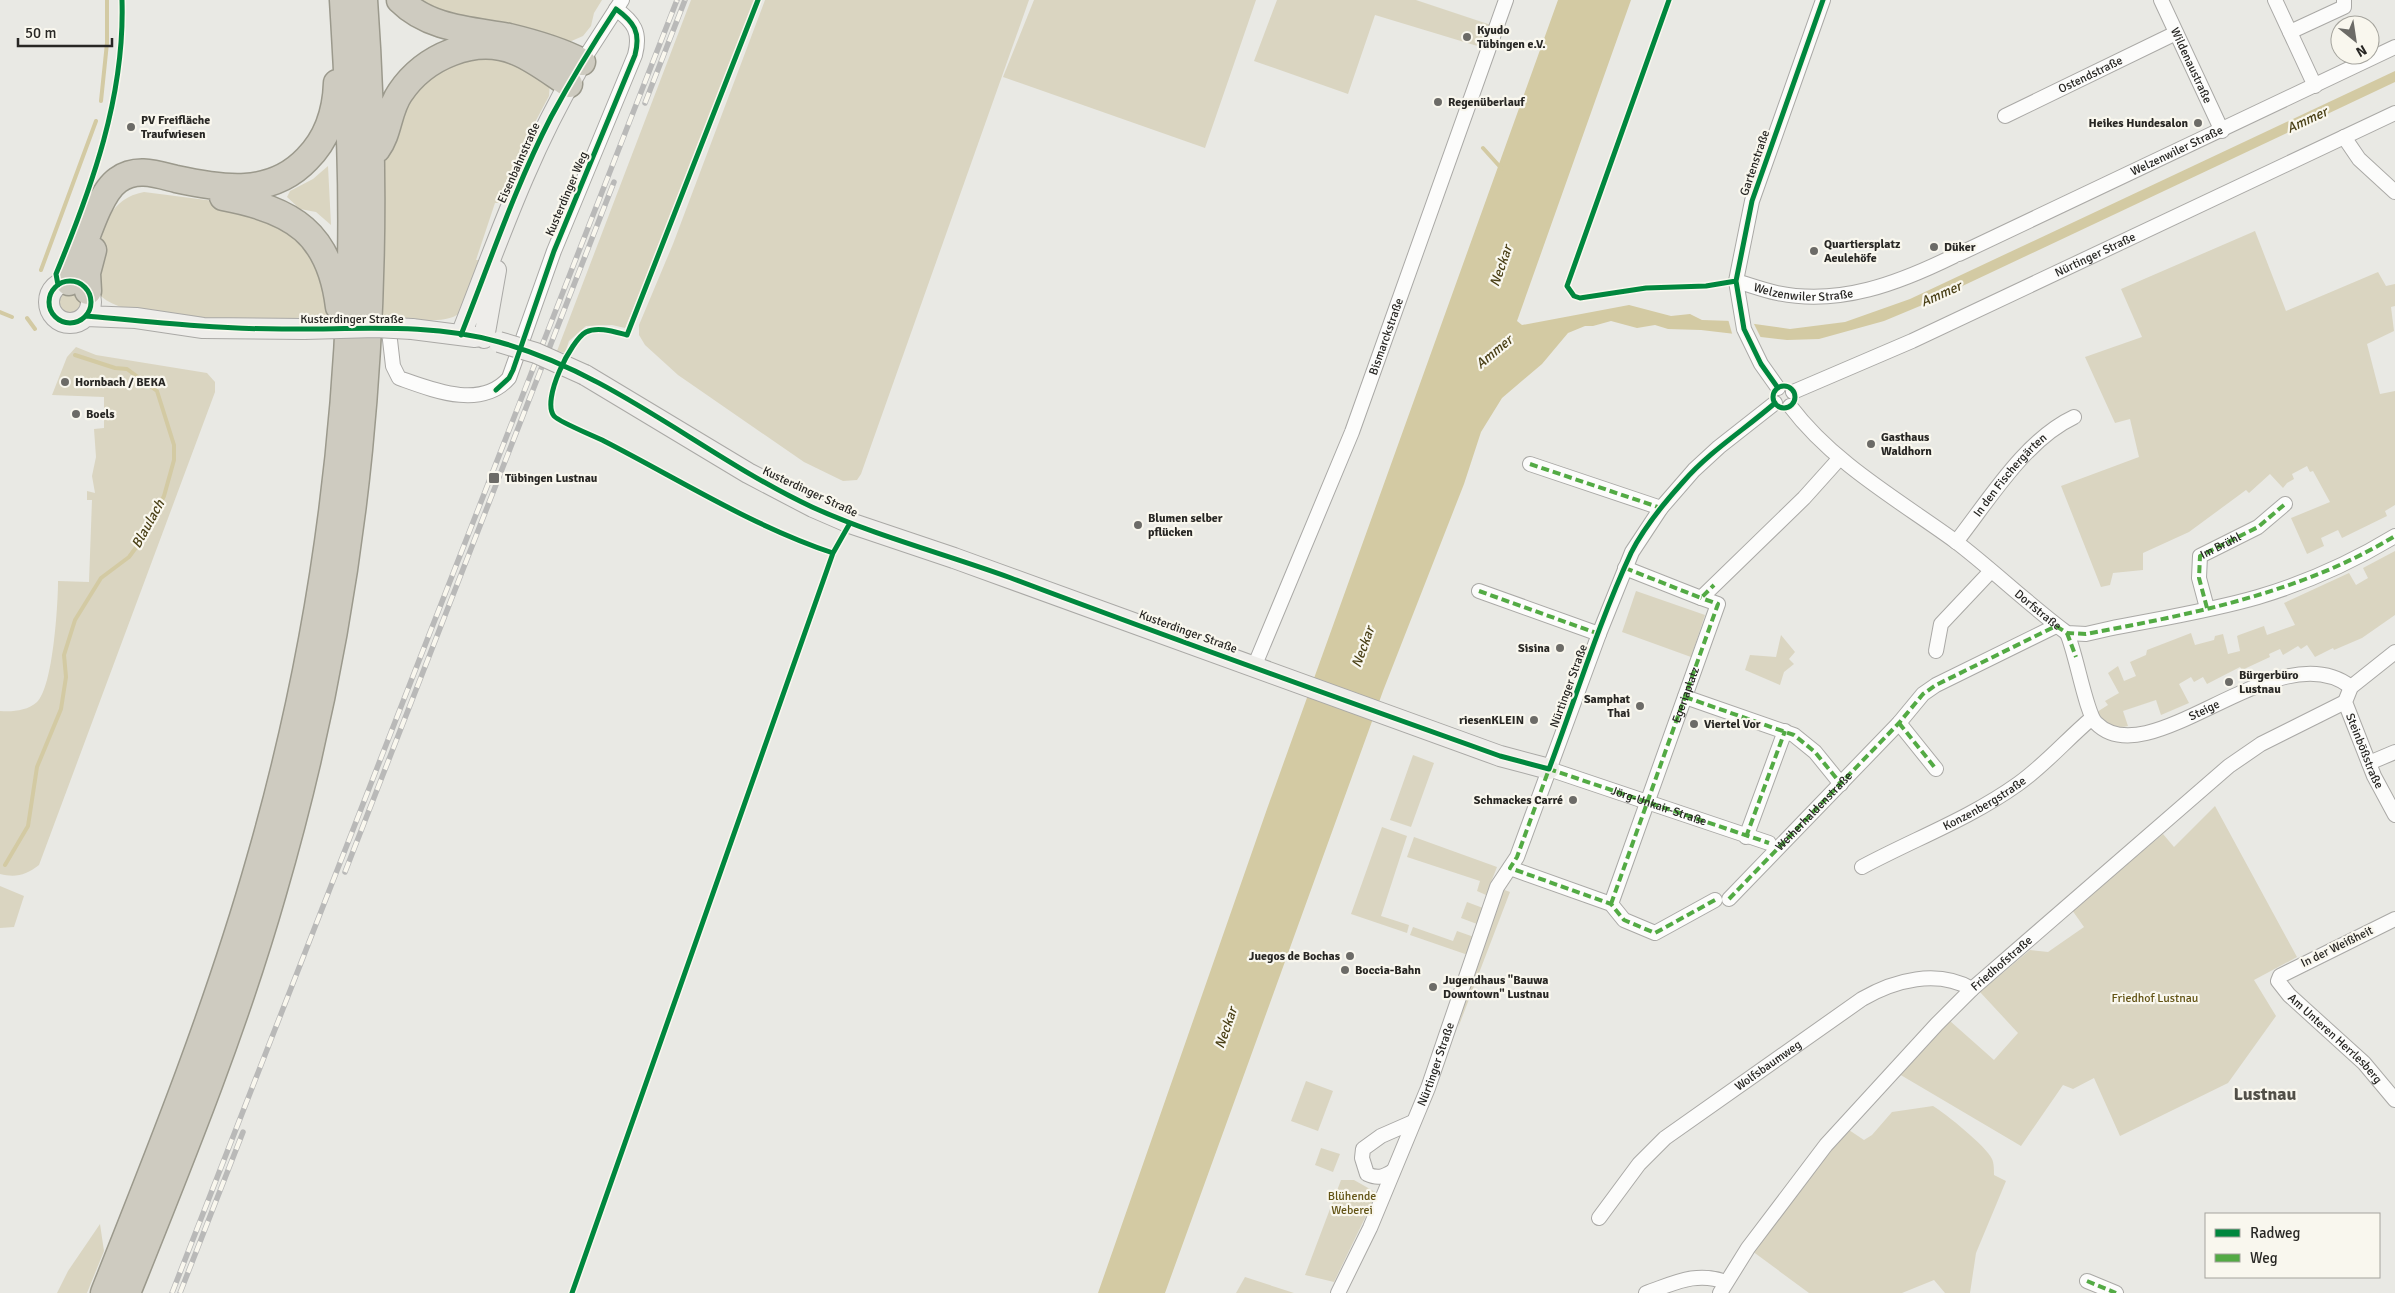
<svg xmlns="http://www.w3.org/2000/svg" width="2395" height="1293" font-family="Signika,sans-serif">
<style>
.green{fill:#dad5c1}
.water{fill:#d3caa3}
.pier{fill:#e9e9e4}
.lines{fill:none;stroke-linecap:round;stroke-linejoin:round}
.stream{stroke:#d3caa3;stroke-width:4}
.street-casing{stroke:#aaa9a6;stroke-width:16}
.secondary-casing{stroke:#aaa9a6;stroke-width:22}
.highway-casing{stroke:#9b998c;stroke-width:29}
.street{stroke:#fcfcfb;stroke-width:14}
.secondary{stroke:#eeedea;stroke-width:20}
.highway{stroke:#cecbc0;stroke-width:26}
.rail-casing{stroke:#b9b9b8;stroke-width:5.5}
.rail{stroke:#f9f7ee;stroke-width:4;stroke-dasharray:11;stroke-linecap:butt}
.secondary-bridge-casing{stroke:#aaa9a6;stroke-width:22;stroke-linecap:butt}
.secondary-bridge{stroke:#eeedea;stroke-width:20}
.quiet{stroke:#53aa44;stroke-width:4;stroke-dasharray:8 4;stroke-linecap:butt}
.cycleway-casing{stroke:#f9f7ee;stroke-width:8}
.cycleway{stroke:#00873e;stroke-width:5}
.poi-dot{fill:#6c6b67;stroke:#f9f7ee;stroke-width:2}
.labels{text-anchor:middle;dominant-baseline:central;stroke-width:4.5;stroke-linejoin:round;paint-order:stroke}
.poi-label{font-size:12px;font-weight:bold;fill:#282724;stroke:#f9f7ee;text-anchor:start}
.street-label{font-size:12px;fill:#282724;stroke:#f9f7ee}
.park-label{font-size:12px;fill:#625314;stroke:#f9f7ee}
.water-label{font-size:14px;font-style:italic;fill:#493f15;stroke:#f9f7ee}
.district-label{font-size:18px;font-weight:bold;fill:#514f48;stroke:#f9f7ee}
</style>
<rect width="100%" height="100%" fill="#e9e9e4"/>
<!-- green -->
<path class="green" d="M 409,0 L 602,0 L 594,13 L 591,26 L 583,36 L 567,43 L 496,30 Z
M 691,0 L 755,0 L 656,255 L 625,328 L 612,325 L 586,326 L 569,341 L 565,353 L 557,351 Z
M 765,0 L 1029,0 L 861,474 L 857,480 L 843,481 L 804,462 L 678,375 L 645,345 L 639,335 L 639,325 L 673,244 Z
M 1034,0 L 1256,0 L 1205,148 L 1003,77 Z
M 1277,0 L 1416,0 L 1491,25 L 1484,48 L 1375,15 L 1348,94 L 1254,61 Z
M 495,51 L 550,82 L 549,96 L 524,143 L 501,203 L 495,203 L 476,260 L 482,260 C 476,275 471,296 462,310 C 450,328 402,317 383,315 L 385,153 L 420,74 Z
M 328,166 L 331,225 L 316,212 L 300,209 L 287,197 L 290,191 L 313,179 Z
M 144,192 L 222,202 L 307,239 L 334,314 C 287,321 127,329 98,293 C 99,254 96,201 144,192 Z
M 2255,231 L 2286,311 L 2378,272 L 2386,286 L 2395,284 L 2395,306 L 2391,307 L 2394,331 L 2367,344 L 2380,394 L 2395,391 L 2395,505 L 2385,511 L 2387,516 L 2342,538 L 2338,530 L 2321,538 L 2324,546 L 2307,554 L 2291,518 L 2330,502 L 2313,471 L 2310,472 L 2307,466 L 2292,474 L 2294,479 L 2287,483 L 2283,488 L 2270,474 L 2249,493 L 2246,490 L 2189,532 L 2143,553 L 2143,570 L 2113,573 L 2110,585 L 2101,587 L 2061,486 L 2139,457 L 2130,419 L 2115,423 L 2085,357 L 2142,337 L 2121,289 Z
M57 303a13 13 0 1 1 26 0a13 13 0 1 1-26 0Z
M 76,347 L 96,355 L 207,373 L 215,382 L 215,392 L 39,865 C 26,875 16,878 0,874 L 0,711 C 12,712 27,711 37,702 C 53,687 58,605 58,581 L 89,582 L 92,500 L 87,500 L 87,491 L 95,493 L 92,476 L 96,457 L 94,429 L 104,428 L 104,397 L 52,395 L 67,357 Z
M 2395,551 L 2395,615 L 2362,638 L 2334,650 L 2333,648 L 2315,657 L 2307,645 L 2301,649 L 2298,646 L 2283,655 L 2280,649 L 2269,654 L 2270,657 L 2242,670 L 2240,667 L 2207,684 L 2203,677 L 2194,682 L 2191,677 L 2179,684 L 2189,703 L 2161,715 L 2156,700 L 2123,711 L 2128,726 C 2115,730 2104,722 2097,712 L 2108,705 L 2105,701 L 2119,693 L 2108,673 L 2118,666 L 2124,681 L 2136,676 L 2130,662 L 2146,655 L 2147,650 L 2191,633 L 2195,645 L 2214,640 L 2215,636 L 2223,634 L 2228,654 L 2240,651 L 2237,636 L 2239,635 L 2264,626 L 2267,635 L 2295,625 L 2284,603 L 2349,573 L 2356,585 L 2368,578 L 2363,568 Z
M 1636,591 L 1705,615 L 1691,657 L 1622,632 Z
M 1781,635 L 1795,652 L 1789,659 L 1794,664 L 1784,672 L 1780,685 L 1745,670 L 1750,655 L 1776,657 Z
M 1413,755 L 1434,763 L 1411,827 L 1390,820 Z
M 2215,806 L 2297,957 L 2254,980 L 2276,1016 L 2228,1083 L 2120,1136 L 2094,1078 L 2073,1089 L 2063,1085 L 2021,1146 L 1899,1074 L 1950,1021 L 1994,1060 L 2018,1033 L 1980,992 L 2030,950 L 2048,952 L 2084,927 L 2072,910 L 2163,834 L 2174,847 Z
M 1382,827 L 1407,836 L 1381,916 L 1409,925 L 1407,933 L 1351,914 Z
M 1414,837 L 1497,867 L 1486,895 L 1477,891 L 1480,881 L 1407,857 Z
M 0,886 L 24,896 L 14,927 L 0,928 Z
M 1502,889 L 1510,892 L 1458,1028 L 1464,1003 Z
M 1467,902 L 1483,908 L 1477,924 L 1461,918 Z
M 1413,927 L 1453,941 L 1457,931 L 1474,937 L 1468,955 L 1410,935 Z
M 1306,1081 L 1333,1091 L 1318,1131 L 1291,1121 Z
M 1933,1106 C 1946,1114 1986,1146 1992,1159 C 1994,1163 1994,1170 1994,1175 L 2006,1181 L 1976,1253 L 1970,1293 L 1945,1293 L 1934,1280 L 1902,1293 L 1809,1293 L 1748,1248 L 1843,1126 L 1864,1140 L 1872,1135 L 1892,1112 Z
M 1321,1148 L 1340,1154 L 1333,1172 L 1315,1165 Z
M 1341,1180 L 1354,1180 L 1377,1193 L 1334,1282 L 1305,1275 Z
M 100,1224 L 104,1251 L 87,1293 L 57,1293 L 68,1271 Z
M 1245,1277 L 1294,1293 L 1236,1293 Z"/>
<!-- water -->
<path class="water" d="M 1558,0 L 1631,0 L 1517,321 L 1522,325 L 1629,305 L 1671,316 L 1690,314 L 1702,320 L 1733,321 L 1790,329 L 1845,322 L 1910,299 L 2395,71 L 2395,82 L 1920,306 L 1884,321 L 1819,339 L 1787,340 L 1701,330 L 1668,329 L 1655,325 L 1637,328 L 1611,321 L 1593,326 L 1585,326 L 1568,333 L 1542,364 L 1502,398 L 1481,432 L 1464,484 L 1383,691 L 1165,1293 L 1098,1293 L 1267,809 Z"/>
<!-- pier -->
<path class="pier" d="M 1728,319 L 1753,322 L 1762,340 L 1733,337 Z"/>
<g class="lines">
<!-- stream -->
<path class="stream" d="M 101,101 L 107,43 L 107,0
M 1483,148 L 1502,169
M 41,270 L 96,121
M 0,312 L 12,317
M 27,318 L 35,329
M 5,865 L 28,826 L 37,767 L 61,709 L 66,677 L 64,655 L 75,620 L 101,578 L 129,557 L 143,538 L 164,496 L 174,460 L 174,445 L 157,391 L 127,369 L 115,368 L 75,355"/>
<defs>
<g id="street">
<path id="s1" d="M 2161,0 L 2222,131"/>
<path d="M 2275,0 L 2315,86"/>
<path d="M 2290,32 L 2344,7 L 2344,0"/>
<path d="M 582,62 L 622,0"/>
<path id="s2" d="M 2005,116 L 2176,33"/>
<path d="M 2344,137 L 2359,159 L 2395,192"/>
<path id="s3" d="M 1959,254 L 2395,47"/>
<path id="s4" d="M 1736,281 C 1750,285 1763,290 1777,293 C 1840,306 1899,283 1954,256"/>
<path d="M 390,340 L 393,366 L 399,378 C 433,390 481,410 509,378 L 554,251 L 635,55 C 641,32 634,22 616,9"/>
<path d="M 1778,388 L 1761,364 L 1744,329 L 1736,281 L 1752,201 L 1823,0"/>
<path id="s5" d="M 1793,392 L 1912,341 L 2395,113"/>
<path id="s6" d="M 1790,406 C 1833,463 1897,499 1955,541 C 1993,570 2028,604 2067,633 L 2086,634 L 2108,629 C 2158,619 2210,611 2258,597 C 2305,583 2354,561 2395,536"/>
<path d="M 1530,464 L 1661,508"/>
<path id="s7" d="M 1956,542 C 1989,500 2025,440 2074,417"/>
<path d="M 1625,568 L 1701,598 L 1804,498 L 1839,459"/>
<path d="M 1479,591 L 1599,634"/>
<path d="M 2207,608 L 2199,578 L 2200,556 L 2258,527 L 2285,504"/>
<path id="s8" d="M 2067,633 C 2076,653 2086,713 2096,723 C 2150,778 2278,630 2351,687"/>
<path d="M 1936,651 L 1941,624 L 1991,571"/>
<path id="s9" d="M 2395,652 L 2351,687 L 2345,702 L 2374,776 L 2395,815"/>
<path id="s10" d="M 1254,667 L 1352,432 L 1506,0"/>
<path d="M 1685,697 L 1794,735 L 1815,752 L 1841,784"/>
<path d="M 1899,723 L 1936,769"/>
<path d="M 2369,763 L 2395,752"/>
<path id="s11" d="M 1549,769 L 1769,843"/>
<path d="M 1746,837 L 1785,731"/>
<path id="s12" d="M 1862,867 C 1914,839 1969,819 2018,784 C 2045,765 2067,739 2092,718"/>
<path d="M 1510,868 L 1611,904 L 1624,920 L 1655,933 L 1715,900"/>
<path d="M 1729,899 L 1899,723 L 1923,694 L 1936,685 L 2056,626"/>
<path d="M 1611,904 L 1718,604 L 1701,598"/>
<path id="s13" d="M 2395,919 L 2280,976 L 2278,981 L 2289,995 L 2364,1063 L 2395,1100"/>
<path d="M 1393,1171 C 1383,1177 1378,1179 1367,1174 L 1362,1158 L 1363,1149 L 1381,1136 L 1413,1122"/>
<path id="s14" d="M 1599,1218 L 1639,1164 L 1665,1138 L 1862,999 C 1895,980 1937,969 1972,989"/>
<path d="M 2087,1281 L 2116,1293"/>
<path id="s15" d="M 1338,1293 L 1370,1228 L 1428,1088 L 1497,887 L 1517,857 L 1599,634 L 1632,552 L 1661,508 L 1694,470 L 1719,447 L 1775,403"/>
<path d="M 1646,1293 C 1675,1283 1696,1271 1726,1282"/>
<path id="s16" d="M 1720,1293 L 1748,1248 L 1826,1145 L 1937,1024 L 1972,989 L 2229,766 L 2261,744 L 2345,702"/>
</g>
<path id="secondary" d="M49 302a21 21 0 1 1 42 0a21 21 0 1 1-42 0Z
M 86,316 L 136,318 L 203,328 L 304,329
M 412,329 L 475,337
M 461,335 C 496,246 527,155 576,72
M 484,338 L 496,270
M 585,375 L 748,473 L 813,507 L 850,523 L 954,558 L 1500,756 L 1549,769"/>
<path id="highway" d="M 400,0 C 429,29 471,30 509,37 C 534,43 559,50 582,62
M 377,149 C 389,133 388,110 400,93 C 424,57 475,34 517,52 C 536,60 552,73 569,84
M 223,197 C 293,210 330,233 339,307
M 69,282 C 82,256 96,195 118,180 C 136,167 156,174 176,179 C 222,189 271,197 307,159 C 328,138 336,112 337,83
M 88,291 L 87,273 L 93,250
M 104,1293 C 161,1150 218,1008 260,860 C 313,676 343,485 350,294 C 354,196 349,98 343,0
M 127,1293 C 180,1161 234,1029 273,892 C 359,597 386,305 364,0"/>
</defs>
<!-- street casing -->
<use href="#street" class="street-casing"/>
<!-- secondary casing -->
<use href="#secondary" class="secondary-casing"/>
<!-- highway casing -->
<use href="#highway" class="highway-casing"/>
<!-- street -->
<use href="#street" class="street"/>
<!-- secondary -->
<use href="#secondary" class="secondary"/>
<!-- highway -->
<use href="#highway" class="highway"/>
<defs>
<path id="rail" d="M 645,103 L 685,0
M 345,872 L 614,182
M 172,1293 L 677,0
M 180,1293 L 243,1132"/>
</defs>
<!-- rail casing -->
<use href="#rail" class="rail-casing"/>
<!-- rail -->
<use href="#rail" class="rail"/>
<defs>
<path id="secondary-bridge" d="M 304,329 L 376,327 L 412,329
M 499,342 L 536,353 L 585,375"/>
</defs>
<!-- secondary-bridge casing -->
<use href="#secondary-bridge" class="secondary-bridge-casing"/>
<!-- secondary-bridge -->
<use href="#secondary-bridge" class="secondary-bridge"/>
<!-- quiet -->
<g class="quiet">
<path d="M 1530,464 L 1661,508"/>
<path d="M 1625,568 L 1701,598 L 1714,585"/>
<path d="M 1479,591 L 1599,634"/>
<path id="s17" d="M 2207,608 L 2199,578 L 2200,556 L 2258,527 L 2285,504"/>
<path d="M 2067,633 L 2076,657"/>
<path d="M 1685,697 L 1794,735 L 1815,752 L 1841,784"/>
<path d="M 1899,723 L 1936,769"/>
<path d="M 1746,837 L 1785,731"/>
<path id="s18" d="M 1729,899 L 1899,723 L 1923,694 L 1936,685 L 2056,626 L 2067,633 L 2086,634 C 2192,614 2301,593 2395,536"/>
<path d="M 1715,900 L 1655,933 L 1624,920 L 1611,904 L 1510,868 L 1517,857 L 1549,769 L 1769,843"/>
<path id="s19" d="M 1611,904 L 1718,604 L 1701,598"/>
<path d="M 2087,1281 L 2116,1293"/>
</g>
<defs>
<path id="cycleway" d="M 758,0 L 627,335 C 615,332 598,326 586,332 C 571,340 541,400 554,416 C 559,422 594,436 604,441 C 680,480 752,526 833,553
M 1669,0 L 1567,286 L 1574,296 L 1580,298 L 1646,288 L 1706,286 L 1736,281
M49 302a21 21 0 1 1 42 0a21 21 0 1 1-42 0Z
M 58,285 L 56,274 C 92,187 125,96 122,0
M 86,316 C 152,322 216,329 282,329 C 354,330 428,322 499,342 C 615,374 705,457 812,507 C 876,536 945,554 1011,578 C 1173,639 1337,698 1500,756 L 1549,769 C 1576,697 1599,622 1631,553 C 1644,527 1664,503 1683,482 C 1710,451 1744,430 1775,403
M 461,335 C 490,262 515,187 551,117 C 571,80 593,44 616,9 C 634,22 641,32 635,55 L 554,251 L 513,370 L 509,378 L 496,390
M1773 397a11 11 0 1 1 22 0a11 11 0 1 1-22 0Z
M 1778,388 L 1761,364 L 1744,329 L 1736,281 L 1752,201 L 1823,0
M 572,1293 L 833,553 L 850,523"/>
</defs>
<!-- cycleway casing -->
<use href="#cycleway" class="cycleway-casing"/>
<!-- cycleway -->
<use href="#cycleway" class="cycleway"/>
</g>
<!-- markers -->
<g class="poi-dot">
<circle cx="1467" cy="37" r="5"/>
<circle cx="1438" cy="102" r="5"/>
<circle cx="2198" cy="123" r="5"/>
<circle cx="131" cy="127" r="5"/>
<circle cx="1934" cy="247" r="5"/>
<circle cx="1814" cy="251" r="5"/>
<circle cx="65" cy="382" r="5"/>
<circle cx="76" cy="414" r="5"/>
<circle cx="1871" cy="444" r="5"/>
<rect x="488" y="472" width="12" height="12" rx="2.5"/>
<circle cx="1138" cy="525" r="5"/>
<circle cx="1560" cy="648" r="5"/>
<circle cx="2229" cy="682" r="5"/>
<circle cx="1640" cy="706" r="5"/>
<circle cx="1534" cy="720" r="5"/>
<circle cx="1694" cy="724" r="5"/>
<circle cx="1573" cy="800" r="5"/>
<circle cx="1350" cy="956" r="5"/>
<circle cx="1345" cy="970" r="5"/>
<circle cx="1433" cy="987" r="5"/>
</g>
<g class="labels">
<!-- poi labels -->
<g class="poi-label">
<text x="1477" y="30">Kyudo<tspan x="1477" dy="14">Tübingen e.V.</tspan></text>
<text x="1448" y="102">Regenüberlauf</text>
<text x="141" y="120">PV Freifläche<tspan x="141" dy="14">Traufwiesen</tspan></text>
<text x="2188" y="123" text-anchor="end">Heikes Hundesalon</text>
<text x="1824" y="244">Quartiersplatz<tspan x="1824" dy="14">Aeulehöfe</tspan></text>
<text x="1944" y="247">Düker</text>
<text x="75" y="382">Hornbach / BEKA</text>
<text x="86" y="414">Boels</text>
<text x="1881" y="437">Gasthaus<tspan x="1881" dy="14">Waldhorn</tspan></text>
<text x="505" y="478">Tübingen Lustnau</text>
<text x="1148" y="518">Blumen selber<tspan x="1148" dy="14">pflücken</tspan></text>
<text x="1550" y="648" text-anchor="end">Sisina</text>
<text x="2239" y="675">Bürgerbüro<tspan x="2239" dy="14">Lustnau</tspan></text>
<text x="1630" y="699" text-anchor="end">Samphat<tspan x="1630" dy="14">Thai</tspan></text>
<text x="1524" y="720" text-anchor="end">riesenKLEIN</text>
<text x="1704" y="724">Viertel Vor</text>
<text x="1563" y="800" text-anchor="end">Schmackes Carré</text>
<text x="1340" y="956" text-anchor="end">Juegos de Bochas</text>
<text x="1355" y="970">Boccia-Bahn</text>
<text x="1443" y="980">Jugendhaus "Bauwa<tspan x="1443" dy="14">Downtown" Lustnau</tspan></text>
</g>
<!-- street labels -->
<g class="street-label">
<text stroke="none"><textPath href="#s1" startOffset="72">Wildenaustraße</textPath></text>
<text stroke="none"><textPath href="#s2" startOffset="95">Ostendstraße</textPath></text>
<text stroke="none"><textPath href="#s3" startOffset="241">Welzenwiler Straße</textPath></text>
<text transform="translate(519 163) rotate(-66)">Eisenbahnstraße</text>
<text transform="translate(1755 163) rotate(-71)">Gartenstraße</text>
<text transform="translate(567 194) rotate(-67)">Kusterdinger Weg</text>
<text stroke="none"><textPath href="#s5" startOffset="332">Nürtinger Straße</textPath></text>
<text stroke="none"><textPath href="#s4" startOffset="69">Welzenwiler Straße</textPath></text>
<text x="352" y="319">Kusterdinger Straße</text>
<text stroke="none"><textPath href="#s10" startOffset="356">Bismarckstraße</textPath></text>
<text stroke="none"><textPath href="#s7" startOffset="86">In den Fischergärten</textPath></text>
<text transform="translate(810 492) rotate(25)">Kusterdinger Straße</text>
<text stroke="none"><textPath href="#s17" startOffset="76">Im Brühl</textPath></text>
<text stroke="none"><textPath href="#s6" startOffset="322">Dorfstraße</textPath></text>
<text transform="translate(1188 632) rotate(20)">Kusterdinger Straße</text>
<text transform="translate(1569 686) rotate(-70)">Nürtinger Straße</text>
<text stroke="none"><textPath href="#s19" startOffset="222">Egeriaplatz</textPath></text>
<text stroke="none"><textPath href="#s8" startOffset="211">Steige</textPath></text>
<text stroke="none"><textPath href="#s9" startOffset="125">Steinbößstraße</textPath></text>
<text stroke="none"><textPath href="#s12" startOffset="138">Konzenbergstraße</textPath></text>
<text stroke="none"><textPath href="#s11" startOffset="116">Jörg-Unkair-Straße</textPath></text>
<text stroke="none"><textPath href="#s18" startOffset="122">Weiherhaldenstraße</textPath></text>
<text transform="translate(2337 947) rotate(-26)">In der Weißheit</text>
<text stroke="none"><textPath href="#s16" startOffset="435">Friedhofstraße</textPath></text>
<text stroke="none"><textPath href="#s13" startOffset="215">Am Unteren Herrlesberg</textPath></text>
<text stroke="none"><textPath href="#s15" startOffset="249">Nürtinger Straße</textPath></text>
<text stroke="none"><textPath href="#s14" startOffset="230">Wolfsbaumweg</textPath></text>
</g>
<!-- park labels -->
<g class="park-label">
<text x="2155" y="998">Friedhof Lustnau</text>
<text x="1352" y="1196">Blühende<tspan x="1352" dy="14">Weberei</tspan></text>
</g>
<!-- water labels -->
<g class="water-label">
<text transform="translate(2307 120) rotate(-25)">Ammer</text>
<text transform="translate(1501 266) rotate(-71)">Neckar</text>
<text transform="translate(1941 294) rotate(-24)">Ammer</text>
<text transform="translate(1494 352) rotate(-40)">Ammer</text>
<text transform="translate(148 524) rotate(-61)">Blaulach</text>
<text transform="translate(1363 647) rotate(-70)">Neckar</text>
<text transform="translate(1226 1028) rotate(-71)">Neckar</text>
</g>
<!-- district labels -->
<g class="district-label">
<text x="2265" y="1094">Lustnau</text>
</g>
</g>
<!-- legend -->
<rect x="2205" y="1213" width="175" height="65" fill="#f9f7ee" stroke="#a5a49d"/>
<rect x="2215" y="1229" width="25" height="8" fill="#00873e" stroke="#a5a49d"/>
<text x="2250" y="1238" font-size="15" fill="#282724">Radweg</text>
<rect x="2215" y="1254" width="25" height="8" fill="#53aa44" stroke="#a5a49d"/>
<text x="2250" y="1263" font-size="15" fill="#282724">Weg</text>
<!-- north arrow -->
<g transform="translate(2355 40) rotate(150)"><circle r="24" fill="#f9f7ee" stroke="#a5a49d"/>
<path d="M0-4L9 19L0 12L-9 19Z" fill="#6c6b67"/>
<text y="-8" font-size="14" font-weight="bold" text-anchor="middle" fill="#282724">N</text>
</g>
<!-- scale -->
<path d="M18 38v8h94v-8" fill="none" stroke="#282724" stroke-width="2.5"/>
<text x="25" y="38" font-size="15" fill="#282724" stroke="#f9f7ee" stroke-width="4" paint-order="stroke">50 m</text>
</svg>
